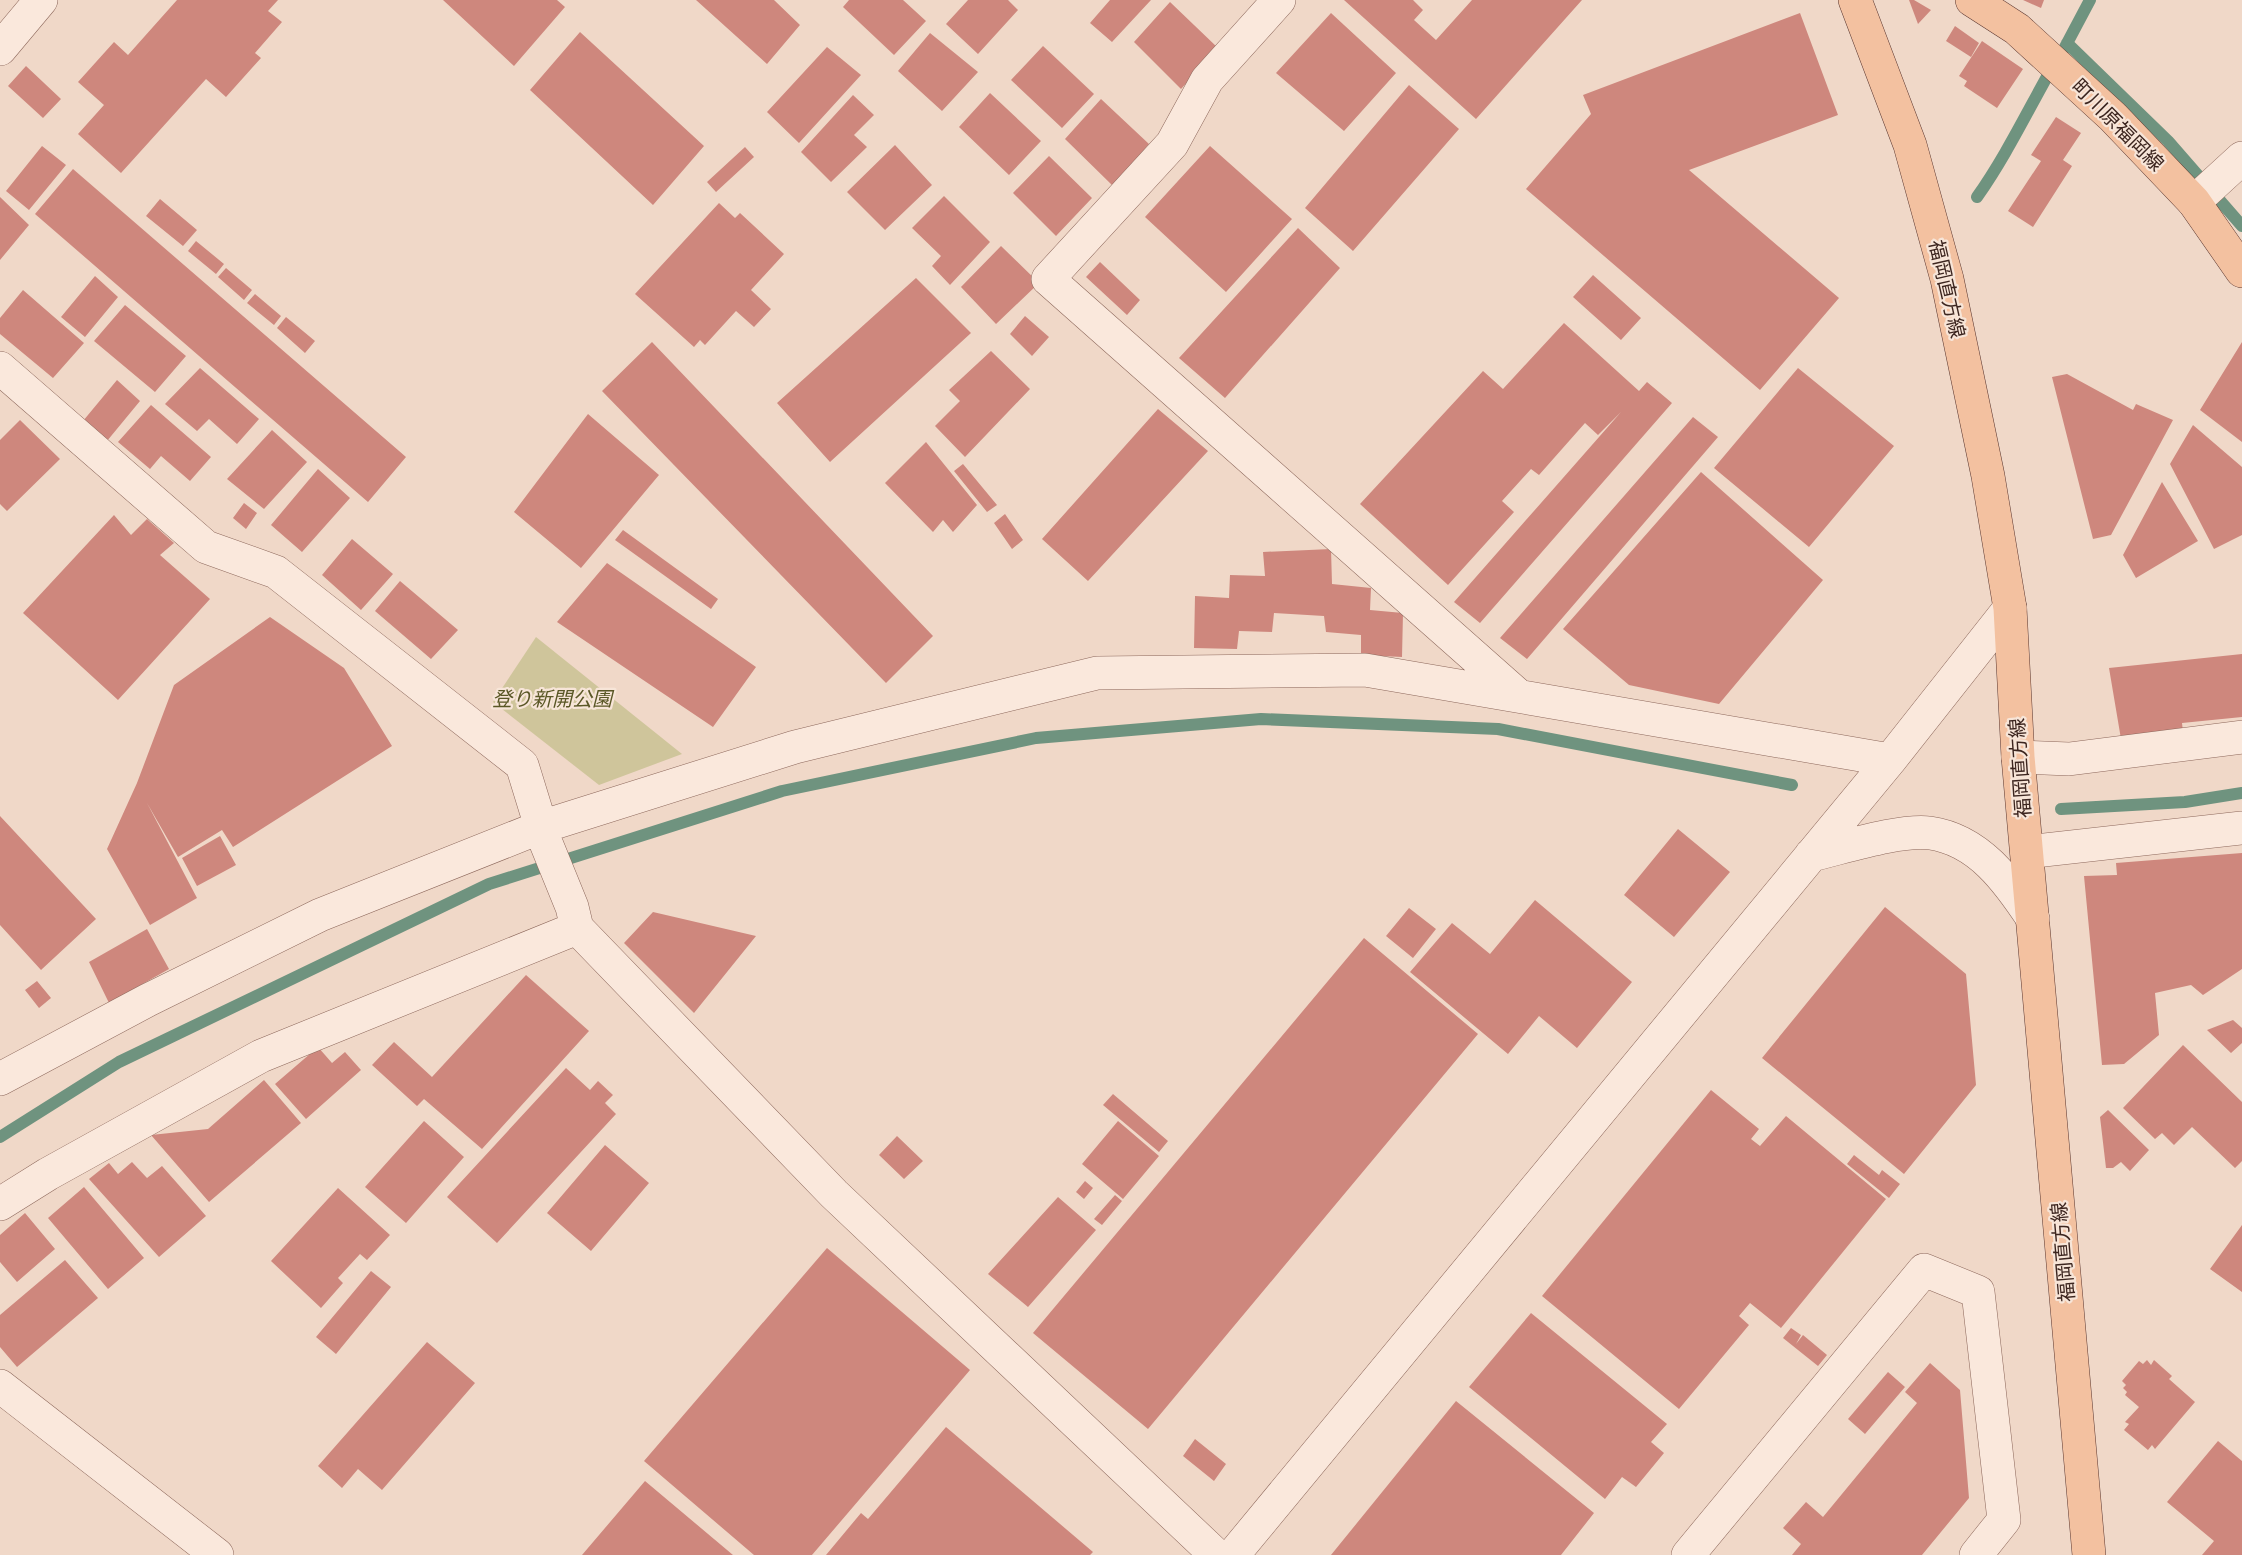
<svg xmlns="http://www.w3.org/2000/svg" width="2242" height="1555" font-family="'Roboto Serif','Noto Sans JP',serif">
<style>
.green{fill:#cfc59b}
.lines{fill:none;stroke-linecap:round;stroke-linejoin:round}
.stream{stroke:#6f937f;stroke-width:12}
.building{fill:#ce877d}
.minor-casing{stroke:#8d685c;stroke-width:34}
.major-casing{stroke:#5b3730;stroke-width:34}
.minor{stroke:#fae8dc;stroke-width:33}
.major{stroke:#f3c1a0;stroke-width:33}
.labels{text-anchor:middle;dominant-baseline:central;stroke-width:4.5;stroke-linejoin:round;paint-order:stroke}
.street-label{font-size:20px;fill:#3d2620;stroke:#f7e5d8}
.park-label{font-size:20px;font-style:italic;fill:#5a5726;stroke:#f7e5d8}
</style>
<rect width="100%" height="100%" fill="#f0d8c8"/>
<!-- green -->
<path class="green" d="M 536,637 L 682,754 L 599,785 L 493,702 Z"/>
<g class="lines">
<!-- stream -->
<path class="stream" d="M 2067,43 L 2168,141 L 2242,226
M 2064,49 L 2090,0
M 1977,197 C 2006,156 2028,110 2053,66
M 2061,809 L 2185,802 L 2242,793
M 0,1137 L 119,1062 L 489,884 L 782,791 L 1036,738 L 1261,719 L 1498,729 L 1792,785"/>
</g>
<!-- building -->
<path class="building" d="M 177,0 L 278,0 L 268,11 L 282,22 L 255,53 L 261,58 L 226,97 L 206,79 L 121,173 L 78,134 L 104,105 L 78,82 L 114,42 L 128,55 Z
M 443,0 L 557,0 L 565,7 L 514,66 Z
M 696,0 L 774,0 L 800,25 L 767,64 Z
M 849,0 L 903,0 L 926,21 L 894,55 L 843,7 Z
M 968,0 L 1008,0 L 1018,10 L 978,54 L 946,24 Z
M 1110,0 L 1151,0 L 1112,42 L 1090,23 Z
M 1344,0 L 1413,0 L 1423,10 L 1414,20 L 1436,40 L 1472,0 L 1582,0 L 1476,119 Z
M 1909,0 L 1914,0 L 1931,10 L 1918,24 Z
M 2023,0 L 2044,0 L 2041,8 Z
M 1170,2 L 1218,48 L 1181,89 L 1134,42 Z
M 1331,13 L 1396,73 L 1344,131 L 1276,73 Z
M 1800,13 L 1838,115 L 1689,170 L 1839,298 L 1760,390 L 1526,189 L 1591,114 L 1583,95 Z
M 1955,26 L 1979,43 L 1971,57 L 1946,41 Z
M 580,32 L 704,146 L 653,205 L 530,90 Z
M 930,33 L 978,72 L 942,111 L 898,71 Z
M 1982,41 L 2023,69 L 1997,108 L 1964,86 L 1967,81 L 1959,76 Z
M 1043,46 L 1094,94 L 1062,128 L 1011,80 Z
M 827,47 L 861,75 L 799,143 L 767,112 Z
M 26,66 L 61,99 L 43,118 L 8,86 Z
M 1409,85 L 1459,129 L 1353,251 L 1305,208 Z
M 990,93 L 1041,141 L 1009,175 L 959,127 Z
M 853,95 L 874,115 L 854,135 L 867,147 L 831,182 L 801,152 Z
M 1101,99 L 1149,144 L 1113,186 L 1065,139 Z
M 2056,117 L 2081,133 L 2063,160 L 2072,166 L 2033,227 L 2008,211 L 2041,161 L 2031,155 Z
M 895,145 L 932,185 L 885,230 L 847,192 Z
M 42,146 L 66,165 L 29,210 L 6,191 Z
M 1210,146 L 1292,219 L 1226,292 L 1145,217 Z
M 745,147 L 754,157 L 716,192 L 707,182 Z
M 1049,156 L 1092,198 L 1056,236 L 1013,193 Z
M 73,169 L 406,457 L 368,502 L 35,214 Z
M 944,196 L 990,242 L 950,285 L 932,266 L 941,256 L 912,228 Z
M 0,197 L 29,225 L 0,260 Z
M 160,199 L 197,230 L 183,246 L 146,216 Z
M 719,203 L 735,218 L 740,213 L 784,254 L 751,290 L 771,309 L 754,327 L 736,311 L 705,345 L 700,340 L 694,347 L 635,294 Z
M 1298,228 L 1340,268 L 1225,398 L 1179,358 Z
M 196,241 L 224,264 L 216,274 L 188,251 Z
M 1001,246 L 1039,283 L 996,324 L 961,287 Z
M 1100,262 L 1140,300 L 1127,315 L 1086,277 Z
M 226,268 L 252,290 L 244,300 L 218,277 Z
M 1593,275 L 1641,318 L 1621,340 L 1573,297 Z
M 95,276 L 118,297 L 85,337 L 61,317 Z
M 916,278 L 971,333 L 830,462 L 777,403 Z
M 23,290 L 84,343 L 53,378 L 0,334 L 0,318 Z
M 255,294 L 281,316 L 274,325 L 247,303 Z
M 125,305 L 186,356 L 155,392 L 94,341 Z
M 1025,316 L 1049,337 L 1032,356 L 1010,334 Z
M 286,317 L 315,341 L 305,353 L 277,328 Z
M 1564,323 L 1639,391 L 1647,382 L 1672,403 L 1480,623 L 1454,602 L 1621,412 L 1598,435 L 1585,423 L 1539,475 L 1531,469 L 1502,501 L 1514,512 L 1448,585 L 1360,504 L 1483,371 L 1503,389 Z
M 652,342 L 933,636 L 886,683 L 602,391 Z
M 2242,342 L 2242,442 L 2200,410 Z
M 991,351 L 1030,389 L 965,457 L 935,426 L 960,401 L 949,390 Z
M 200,368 L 259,419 L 237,444 L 209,419 L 197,431 L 165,404 Z
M 1798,368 L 1894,446 L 1809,547 L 1714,468 Z
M 2067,374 L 2133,410 L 2136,404 L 2173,420 L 2111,535 L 2093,539 L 2052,377 Z
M 117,380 L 140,401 L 107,441 L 83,421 Z
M 151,405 L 211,457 L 190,481 L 161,456 L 150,469 L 118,442 Z
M 1158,409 L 1208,451 L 1088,581 L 1042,539 Z
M 588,414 L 659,475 L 581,568 L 514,512 Z
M 1693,417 L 1718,437 L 1527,659 L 1500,638 Z
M 20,420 L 60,459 L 7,511 L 0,504 L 0,440 Z
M 2193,425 L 2242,467 L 2242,535 L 2214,549 L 2170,464 Z
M 272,430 L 307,462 L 264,509 L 227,479 Z
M 926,442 L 977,505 L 953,532 L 943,520 L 933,532 L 885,483 Z
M 963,464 L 997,505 L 987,512 L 954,471 Z
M 318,469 L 350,498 L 302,552 L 271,525 Z
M 1701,472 L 1823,580 L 1719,704 L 1629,685 L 1563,629 Z
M 2162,482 L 2198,541 L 2136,578 L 2123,555 Z
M 244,503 L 257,513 L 246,529 L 233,518 Z
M 1005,514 L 1023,540 L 1012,549 L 994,523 Z
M 114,515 L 131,535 L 147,519 L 174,543 L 160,555 L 210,599 L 118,700 L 23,613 Z
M 623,530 L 718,599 L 711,609 L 615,540 Z
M 352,539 L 393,574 L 361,610 L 322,575 Z
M 1331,549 L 1332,584 L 1371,588 L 1370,610 L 1403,613 L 1402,657 L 1361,655 L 1361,635 L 1326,632 L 1324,616 L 1274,613 L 1272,632 L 1239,631 L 1237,649 L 1194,648 L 1195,596 L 1229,598 L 1230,575 L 1265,576 L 1263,552 Z
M 607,563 L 756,667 L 713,727 L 557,622 Z
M 400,581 L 458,630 L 431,659 L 375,611 Z
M 270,617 L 344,668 L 392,746 L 233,847 L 222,830 L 178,857 L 147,803 L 197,898 L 150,925 L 107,849 L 137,783 L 174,685 Z
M 2242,654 L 2242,717 L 2182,723 L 2183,732 L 2121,739 L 2109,668 Z
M 0,816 L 96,919 L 41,970 L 0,925 Z
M 1678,829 L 1730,872 L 1674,937 L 1624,895 Z
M 220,836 L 236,865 L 197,886 L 182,858 Z
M 2242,853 L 2242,969 L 2203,995 L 2191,985 L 2155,993 L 2159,1035 L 2124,1064 L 2102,1065 L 2084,876 L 2117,875 L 2116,863 Z
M 1535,900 L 1632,982 L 1577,1048 L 1539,1016 L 1508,1054 L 1410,972 L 1452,923 L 1490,954 Z
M 1885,907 L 1966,974 L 1976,1085 L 1904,1174 L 1762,1058 Z
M 1409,908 L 1436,929 L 1413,958 L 1386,936 Z
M 653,912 L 756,936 L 694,1013 L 624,943 Z
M 147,929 L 169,969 L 109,1003 L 89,962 Z
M 1364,938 L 1478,1034 L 1148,1429 L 1033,1333 Z
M 526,975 L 589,1031 L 482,1149 L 424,1099 L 417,1106 L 372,1065 L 394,1042 L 432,1077 Z
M 37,981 L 51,998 L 39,1008 L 25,990 Z
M 2233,1020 L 2242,1028 L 2242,1043 L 2231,1053 L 2207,1030 Z
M 2183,1045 L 2242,1102 L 2242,1161 L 2235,1168 L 2192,1127 L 2174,1145 L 2162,1133 L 2155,1139 L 2123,1108 Z
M 318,1047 L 332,1063 L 345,1052 L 361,1070 L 306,1119 L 275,1084 Z
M 566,1068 L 590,1090 L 598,1081 L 613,1095 L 605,1103 L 616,1114 L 497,1243 L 447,1197 Z
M 264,1080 L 301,1123 L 209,1202 L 151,1135 L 208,1129 Z
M 1711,1090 L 1759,1129 L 1751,1139 L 1760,1146 L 1786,1116 L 1886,1199 L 1781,1328 L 1750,1303 L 1739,1316 L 1749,1325 L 1679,1409 L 1542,1296 Z
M 1113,1094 L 1168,1141 L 1159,1152 L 1103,1105 Z
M 2108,1110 L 2149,1150 L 2130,1171 L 2121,1162 L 2113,1168 L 2106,1168 L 2100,1117 Z
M 424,1121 L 464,1157 L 406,1223 L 365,1187 Z
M 1118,1121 L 1159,1156 L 1123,1199 L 1082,1164 Z
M 897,1136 L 923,1161 L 904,1179 L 879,1155 Z
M 605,1145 L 649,1183 L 591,1251 L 547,1213 Z
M 1854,1155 L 1879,1175 L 1882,1170 L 1900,1184 L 1889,1198 L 1847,1164 Z
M 132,1162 L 147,1178 L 162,1166 L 206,1216 L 159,1257 L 89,1179 L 109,1163 L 118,1174 Z
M 1085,1181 L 1093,1188 L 1084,1199 L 1076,1192 Z
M 84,1187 L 144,1258 L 108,1289 L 48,1218 Z
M 338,1188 L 390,1235 L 367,1260 L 360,1254 L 338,1278 L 343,1283 L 321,1308 L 271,1261 Z
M 1115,1195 L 1122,1201 L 1102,1225 L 1094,1219 Z
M 1058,1197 L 1096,1230 L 1028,1307 L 988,1274 Z
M 25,1213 L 55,1249 L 17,1282 L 0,1262 L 0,1235 Z
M 2242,1225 L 2242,1292 L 2210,1269 Z
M 827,1248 L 970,1370 L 812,1555 L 754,1555 L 644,1461 Z
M 65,1260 L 98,1298 L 17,1367 L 0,1347 L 0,1315 Z
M 371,1271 L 391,1287 L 336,1354 L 316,1337 Z
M 1531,1313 L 1667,1424 L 1651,1442 L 1664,1453 L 1636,1487 L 1622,1477 L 1605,1499 L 1469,1387 Z
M 1791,1328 L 1801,1335 L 1796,1344 L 1803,1335 L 1827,1355 L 1818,1366 L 1783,1338 Z
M 427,1342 L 475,1383 L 382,1490 L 358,1469 L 342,1488 L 318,1466 Z
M 2147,1360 L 2151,1365 L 2154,1360 L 2172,1376 L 2169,1379 L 2195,1402 L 2155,1449 L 2152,1445 L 2148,1450 L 2124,1430 L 2129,1424 L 2125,1422 L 2139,1407 L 2125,1395 L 2127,1392 L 2123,1388 L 2126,1385 L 2122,1381 L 2139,1361 L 2143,1364 Z
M 1930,1363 L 1960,1390 L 1969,1498 L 1922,1555 L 1792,1555 L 1801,1544 L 1783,1528 L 1806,1502 L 1823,1517 L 1917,1403 L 1905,1392 Z
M 1888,1372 L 1905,1387 L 1865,1434 L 1848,1419 Z
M 1456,1401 L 1594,1513 L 1561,1555 L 1331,1555 Z
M 946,1427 L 1093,1552 L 1090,1555 L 826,1555 L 861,1513 L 868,1519 Z
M 1195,1439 L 1226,1464 L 1214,1481 L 1183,1456 Z
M 2218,1441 L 2242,1461 L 2242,1555 L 2202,1555 L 2214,1541 L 2167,1502 Z
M 645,1481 L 733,1555 L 582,1555 Z"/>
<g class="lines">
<defs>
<path id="minor" d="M 1279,0 L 1207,80 L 1172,144 L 1048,279 L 1519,696
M 0,49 L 41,0
M 2194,202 L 2242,158
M 0,368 L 206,547 L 276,572 L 522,765 L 546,843 L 572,907 L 577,928 L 834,1194 L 1216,1555
M 2018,757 L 2069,759 L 2242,737
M 2027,852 L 2242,828
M 1811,855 C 1842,848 1900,829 1930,833 C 1979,840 2008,881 2033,919
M 0,1079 L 148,1000 L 320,915 L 541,827 L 795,747 L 1097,673 L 1365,670 L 1890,760
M 0,1204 L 48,1174 L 261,1056 L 577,928
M 0,1386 L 217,1555
M 1233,1555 L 1890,760 L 2010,608
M 1688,1555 L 1924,1270 L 1978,1292 L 2004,1520 L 1976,1555"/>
<path id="major" d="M 1855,0 L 1910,145 L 1947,279 L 1988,476 L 2010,608 L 2018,757 L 2089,1555
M 1972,0 L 2017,29 L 2113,117 L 2194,202 L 2242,271"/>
</defs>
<!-- minor casing -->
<use href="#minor" class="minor-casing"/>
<!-- major casing -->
<use href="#major" class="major-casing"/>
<!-- minor -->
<use href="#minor" class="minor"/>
<!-- major -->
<use href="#major" class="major"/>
</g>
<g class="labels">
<!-- street labels -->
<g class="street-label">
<text transform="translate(2118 125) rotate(45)">町川原福岡線</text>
<text transform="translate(1947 289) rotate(77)">福岡直方線</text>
<text transform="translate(2020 768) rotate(-94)">福岡直方線</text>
<text transform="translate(2063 1252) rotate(-95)">福岡直方線</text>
</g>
<!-- park labels -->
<g class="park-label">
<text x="552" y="699">登り新開公園</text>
</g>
</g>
</svg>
